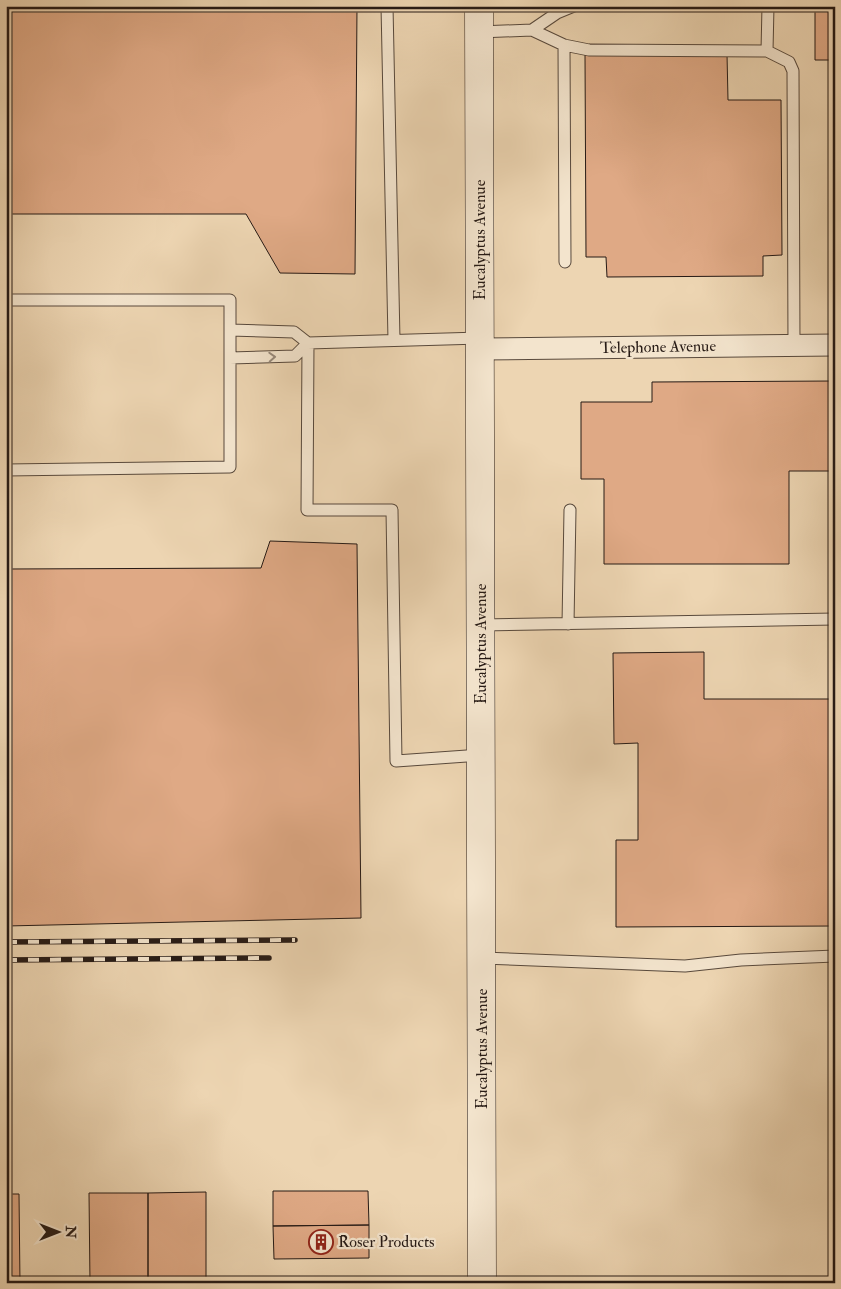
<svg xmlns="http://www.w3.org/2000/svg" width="841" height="1289" font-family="'IM FELL Double Pica',serif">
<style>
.building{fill:#dfa985;stroke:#261a15}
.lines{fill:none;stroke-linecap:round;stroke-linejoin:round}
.lane-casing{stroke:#58493c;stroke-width:13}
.street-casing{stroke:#58493c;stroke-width:23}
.secondary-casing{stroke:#261a15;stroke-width:29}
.lane{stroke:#f3e4cd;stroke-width:11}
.street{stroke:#f3e4cd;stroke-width:21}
.secondary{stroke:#f3e4cd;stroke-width:28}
.rail-casing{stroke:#261a15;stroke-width:5.5}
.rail{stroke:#f3e4cd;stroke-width:4;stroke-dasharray:11;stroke-linecap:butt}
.oneway{stroke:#97897a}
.labels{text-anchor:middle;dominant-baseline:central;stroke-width:4.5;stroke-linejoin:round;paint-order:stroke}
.street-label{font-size:16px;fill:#261a15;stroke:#f3e4cd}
.poi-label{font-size:16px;fill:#261a15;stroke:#f3e4cd;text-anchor:start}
</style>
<rect width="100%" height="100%" fill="#edd5b2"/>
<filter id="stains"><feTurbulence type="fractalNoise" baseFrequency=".004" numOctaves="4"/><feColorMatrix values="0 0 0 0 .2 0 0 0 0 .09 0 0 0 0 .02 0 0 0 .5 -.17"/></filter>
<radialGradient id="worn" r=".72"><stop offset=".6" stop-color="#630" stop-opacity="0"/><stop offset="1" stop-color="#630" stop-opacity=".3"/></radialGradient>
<!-- building -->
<path class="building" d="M 6,6 L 357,6 L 355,274 L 280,273 L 246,214 L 6,214 Z
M 815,6 L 835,6 L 835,60 L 815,60 Z
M 727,54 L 728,100 L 781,100 L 782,255 L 763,256 L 763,276 L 607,277 L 606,257 L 586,257 L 585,55 Z
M 834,381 L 834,471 L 789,471 L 789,564 L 604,564 L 604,479 L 581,479 L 581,402 L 652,402 L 652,382 Z
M 270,541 L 357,544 L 361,918 L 6,926 L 6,569 L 261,568 Z
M 704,652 L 704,699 L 835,699 L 835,926 L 616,927 L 616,840 L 638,840 L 638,743 L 614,744 L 613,653 Z
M 273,1191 L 368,1191 L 369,1225 L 273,1226 Z
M 206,1192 L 206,1283 L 148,1283 L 148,1193 Z
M 89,1193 L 148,1193 L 148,1283 L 90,1283 Z
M 6,1194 L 19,1194 L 20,1283 L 6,1283 Z
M 369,1225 L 369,1258 L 274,1259 L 273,1226 Z"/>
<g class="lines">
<defs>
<path id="lane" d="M 387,6 L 394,340
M 532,30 L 557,13 L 574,6
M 479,32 L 532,30 L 564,45 L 589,50 L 767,51 L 768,6
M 564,45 L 565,262
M 767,51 L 789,62 L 793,71 L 794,346
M 6,300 L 230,300 L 230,467 L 6,470
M 230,330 L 294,332 L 308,343 L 480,338
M 308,343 L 307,510 L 392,510 L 396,761 L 481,755
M 230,358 L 295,356 L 308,343
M 568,624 L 570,510
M 481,625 L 835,619
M 482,958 L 685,966 L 741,960 L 835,956"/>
<path id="street" d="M 480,349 L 835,345"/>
<path id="secondary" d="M 479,6 L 482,1283"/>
</defs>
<!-- lane casing -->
<use href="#lane" class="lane-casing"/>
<!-- street casing -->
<use href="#street" class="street-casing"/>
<!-- secondary casing -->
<use href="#secondary" class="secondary-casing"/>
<!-- lane -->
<use href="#lane" class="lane"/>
<!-- street -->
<use href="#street" class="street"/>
<!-- secondary -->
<use href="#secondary" class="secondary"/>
<defs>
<path id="rail" d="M 6,942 L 295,940
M 6,960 L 269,958"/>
</defs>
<!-- rail casing -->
<use href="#rail" class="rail-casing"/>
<!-- rail -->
<use href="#rail" class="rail"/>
</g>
<!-- one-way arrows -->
<defs><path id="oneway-chevron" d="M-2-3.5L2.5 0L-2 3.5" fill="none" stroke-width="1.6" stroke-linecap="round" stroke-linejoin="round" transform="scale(1.25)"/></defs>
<use class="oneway" href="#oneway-chevron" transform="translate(272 357) rotate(-3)"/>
<!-- icons -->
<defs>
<symbol id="building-ring" viewBox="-11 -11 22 22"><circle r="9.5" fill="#f3e4cd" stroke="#8f2418" stroke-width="1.5"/><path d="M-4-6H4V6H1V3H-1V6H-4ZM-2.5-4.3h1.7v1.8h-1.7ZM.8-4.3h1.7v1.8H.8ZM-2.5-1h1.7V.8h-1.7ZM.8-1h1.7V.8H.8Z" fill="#8f2418"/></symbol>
</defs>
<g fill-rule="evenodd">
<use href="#building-ring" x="307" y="1228" width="28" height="28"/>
</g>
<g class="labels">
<!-- street labels -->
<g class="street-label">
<text transform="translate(480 240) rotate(-90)">Eucalyptus Avenue</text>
<text transform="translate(658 347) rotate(-1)">Telephone Avenue</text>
<text transform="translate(481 644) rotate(-90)">Eucalyptus Avenue</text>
<text transform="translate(482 1049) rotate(-90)">Eucalyptus Avenue</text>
</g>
<!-- poi labels -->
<g class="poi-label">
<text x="338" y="1242">Roser Products</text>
</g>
</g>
<!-- margin -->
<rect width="841" height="1289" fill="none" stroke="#edd5b2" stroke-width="25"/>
<rect x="8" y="8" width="826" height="1274" fill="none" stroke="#261a15" stroke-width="2.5"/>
<rect x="12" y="12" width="816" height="1264" fill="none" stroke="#261a15"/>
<!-- north arrow -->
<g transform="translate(58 1232) rotate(90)" stroke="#f3e4cd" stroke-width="4" paint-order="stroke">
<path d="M0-4L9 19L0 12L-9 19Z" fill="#261a15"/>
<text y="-8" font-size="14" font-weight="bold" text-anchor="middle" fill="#261a15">N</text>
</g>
<rect width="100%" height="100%" filter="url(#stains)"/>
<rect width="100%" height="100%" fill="url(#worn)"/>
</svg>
